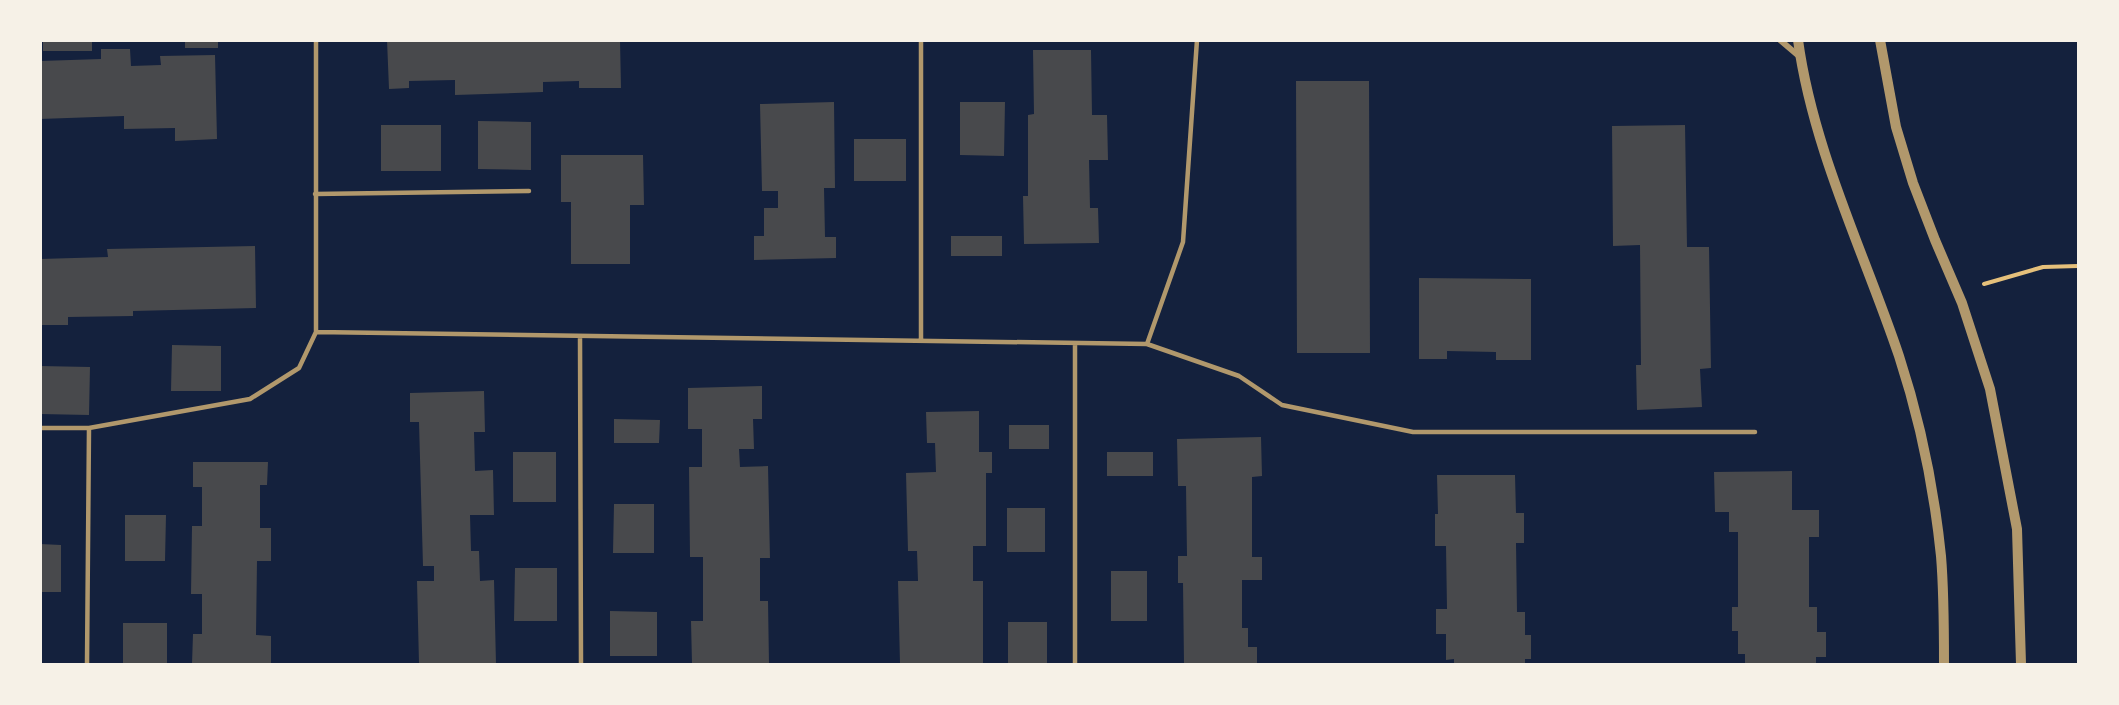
<svg xmlns="http://www.w3.org/2000/svg" width="2119" height="705" font-family="'Exo 2',sans-serif">
<style>
.building{fill:#48494c}
.lines{fill:none;stroke-linecap:round;stroke-linejoin:round}
.path{stroke:#e5c07b;stroke-width:4}
.service{stroke:#b1986c;stroke-width:4.5}
.minor{stroke:#b1986c;stroke-width:6}
.tertiary{stroke:#b1986c;stroke-width:10}
</style>
<rect width="100%" height="100%" fill="#14213d"/>
<!-- building -->
<path class="building" d="M 43,40 L 92,40 L 92,51 L 43,51 Z
M 185,40 L 218,40 L 218,48 L 185,48 Z
M 387,40 L 620,40 L 621,88 L 579,88 L 579,81 L 543,82 L 543,92 L 455,95 L 455,80 L 409,81 L 409,88 L 389,89 Z
M 101,49 L 130,49 L 131,66 L 161,65 L 160,56 L 215,55 L 217,139 L 175,141 L 175,128 L 124,129 L 124,116 L 40,119 L 40,61 L 101,59 Z
M 1033,50 L 1091,50 L 1092,115 L 1107,115 L 1108,160 L 1089,160 L 1090,208 L 1098,208 L 1099,243 L 1024,244 L 1023,196 L 1028,196 L 1028,115 L 1034,114 Z
M 1296,81 L 1369,81 L 1370,353 L 1297,353 Z
M 834,102 L 835,188 L 824,188 L 825,237 L 836,237 L 836,258 L 754,260 L 754,236 L 764,236 L 764,208 L 778,208 L 778,191 L 762,191 L 760,104 Z
M 960,102 L 1005,102 L 1004,156 L 960,155 Z
M 478,121 L 531,122 L 531,170 L 478,169 Z
M 381,125 L 441,125 L 441,171 L 381,171 Z
M 1685,125 L 1687,247 L 1709,247 L 1711,368 L 1700,369 L 1702,407 L 1637,410 L 1636,365 L 1641,365 L 1640,245 L 1613,246 L 1612,126 Z
M 854,139 L 906,139 L 906,181 L 854,181 Z
M 561,155 L 643,155 L 644,205 L 630,205 L 630,264 L 571,264 L 571,202 L 561,202 Z
M 951,236 L 1002,236 L 1002,256 L 951,256 Z
M 255,246 L 256,308 L 133,311 L 133,316 L 68,317 L 68,325 L 40,325 L 40,259 L 108,257 L 107,249 Z
M 1419,278 L 1531,279 L 1531,360 L 1496,360 L 1496,352 L 1447,351 L 1447,359 L 1419,359 Z
M 172,345 L 221,346 L 221,391 L 171,391 Z
M 40,366 L 90,367 L 89,415 L 40,414 Z
M 762,386 L 762,419 L 753,419 L 754,449 L 739,449 L 740,467 L 768,466 L 770,558 L 760,558 L 760,601 L 768,601 L 769,664 L 692,664 L 691,621 L 703,621 L 703,557 L 690,557 L 689,467 L 702,467 L 702,429 L 688,429 L 688,388 Z
M 484,391 L 485,432 L 474,432 L 475,471 L 493,470 L 494,515 L 470,515 L 471,551 L 479,551 L 480,581 L 494,580 L 496,664 L 419,664 L 417,581 L 434,581 L 434,566 L 423,566 L 419,422 L 410,422 L 410,393 Z
M 979,411 L 979,452 L 992,452 L 992,473 L 986,473 L 986,546 L 973,546 L 973,581 L 983,581 L 983,664 L 900,664 L 898,581 L 918,581 L 917,551 L 908,551 L 906,473 L 936,472 L 935,443 L 927,443 L 926,412 Z
M 614,419 L 660,420 L 659,443 L 614,443 Z
M 1009,425 L 1049,425 L 1049,449 L 1009,449 Z
M 1261,437 L 1262,476 L 1252,477 L 1252,557 L 1262,557 L 1262,580 L 1242,580 L 1242,628 L 1248,628 L 1248,647 L 1257,647 L 1257,664 L 1184,664 L 1183,583 L 1178,583 L 1178,556 L 1187,556 L 1186,486 L 1178,486 L 1177,439 Z
M 513,452 L 556,452 L 556,502 L 513,502 Z
M 1107,452 L 1153,452 L 1153,476 L 1107,476 Z
M 193,462 L 268,462 L 267,485 L 260,485 L 260,528 L 271,528 L 271,561 L 257,561 L 256,635 L 271,636 L 271,664 L 192,664 L 193,634 L 202,634 L 202,594 L 191,594 L 192,526 L 202,526 L 202,487 L 193,487 Z
M 1792,471 L 1792,510 L 1819,510 L 1819,537 L 1809,537 L 1809,607 L 1817,607 L 1817,632 L 1826,632 L 1826,657 L 1816,657 L 1816,664 L 1745,664 L 1745,654 L 1738,654 L 1738,631 L 1732,631 L 1732,607 L 1738,607 L 1738,532 L 1729,532 L 1729,512 L 1715,512 L 1714,472 Z
M 1437,475 L 1515,475 L 1516,513 L 1524,513 L 1524,543 L 1516,543 L 1517,612 L 1525,612 L 1525,635 L 1531,635 L 1531,659 L 1525,659 L 1525,664 L 1454,664 L 1454,659 L 1446,660 L 1446,634 L 1436,634 L 1436,609 L 1447,609 L 1446,546 L 1435,546 L 1435,514 L 1438,514 Z
M 614,504 L 654,504 L 654,553 L 613,553 Z
M 1007,508 L 1045,508 L 1045,552 L 1007,552 Z
M 125,515 L 166,515 L 165,561 L 125,561 Z
M 40,544 L 61,545 L 61,592 L 40,592 Z
M 515,568 L 557,568 L 557,621 L 514,621 Z
M 1111,571 L 1147,571 L 1147,621 L 1111,621 Z
M 610,611 L 657,612 L 657,656 L 610,656 Z
M 1008,622 L 1047,622 L 1047,664 L 1008,664 Z
M 123,623 L 167,623 L 167,664 L 123,664 Z"/>
<g class="lines">
<!-- path -->
<path class="path" d="M 1984,284 L 2043,267 L 2078,266"/>
<!-- service -->
<path class="service" d="M 921,40 L 921,341
M 315,194 L 529,191
M 316,332 L 1147,344 L 1239,376 L 1282,405 L 1413,432 L 1755,432
M 580,336 L 581,664
M 1075,343 L 1075,664
M 1147,344 L 1183,242 L 1197,40
M 40,428 L 89,428 L 250,399 L 299,368 L 316,332 L 316,40
M 87,664 L 89,428"/>
<!-- minor -->
<path class="minor" d="M 1780,40 L 1800,57"/>
<!-- tertiary -->
<path class="tertiary" d="M 1798,40 C 1813,150 1864,252 1899,356 C 1920,420 1934,488 1941,556 C 1944,592 1944,628 1944,664
M 1880,40 L 1896,127 L 1913,183 L 1935,240 L 1962,303 L 1990,389 L 2017,529 L 2021,664"/>
</g>
<!-- border -->
<rect width="2119" height="705" fill="none" stroke="#f6f1e7" stroke-width="84"/>
</svg>
